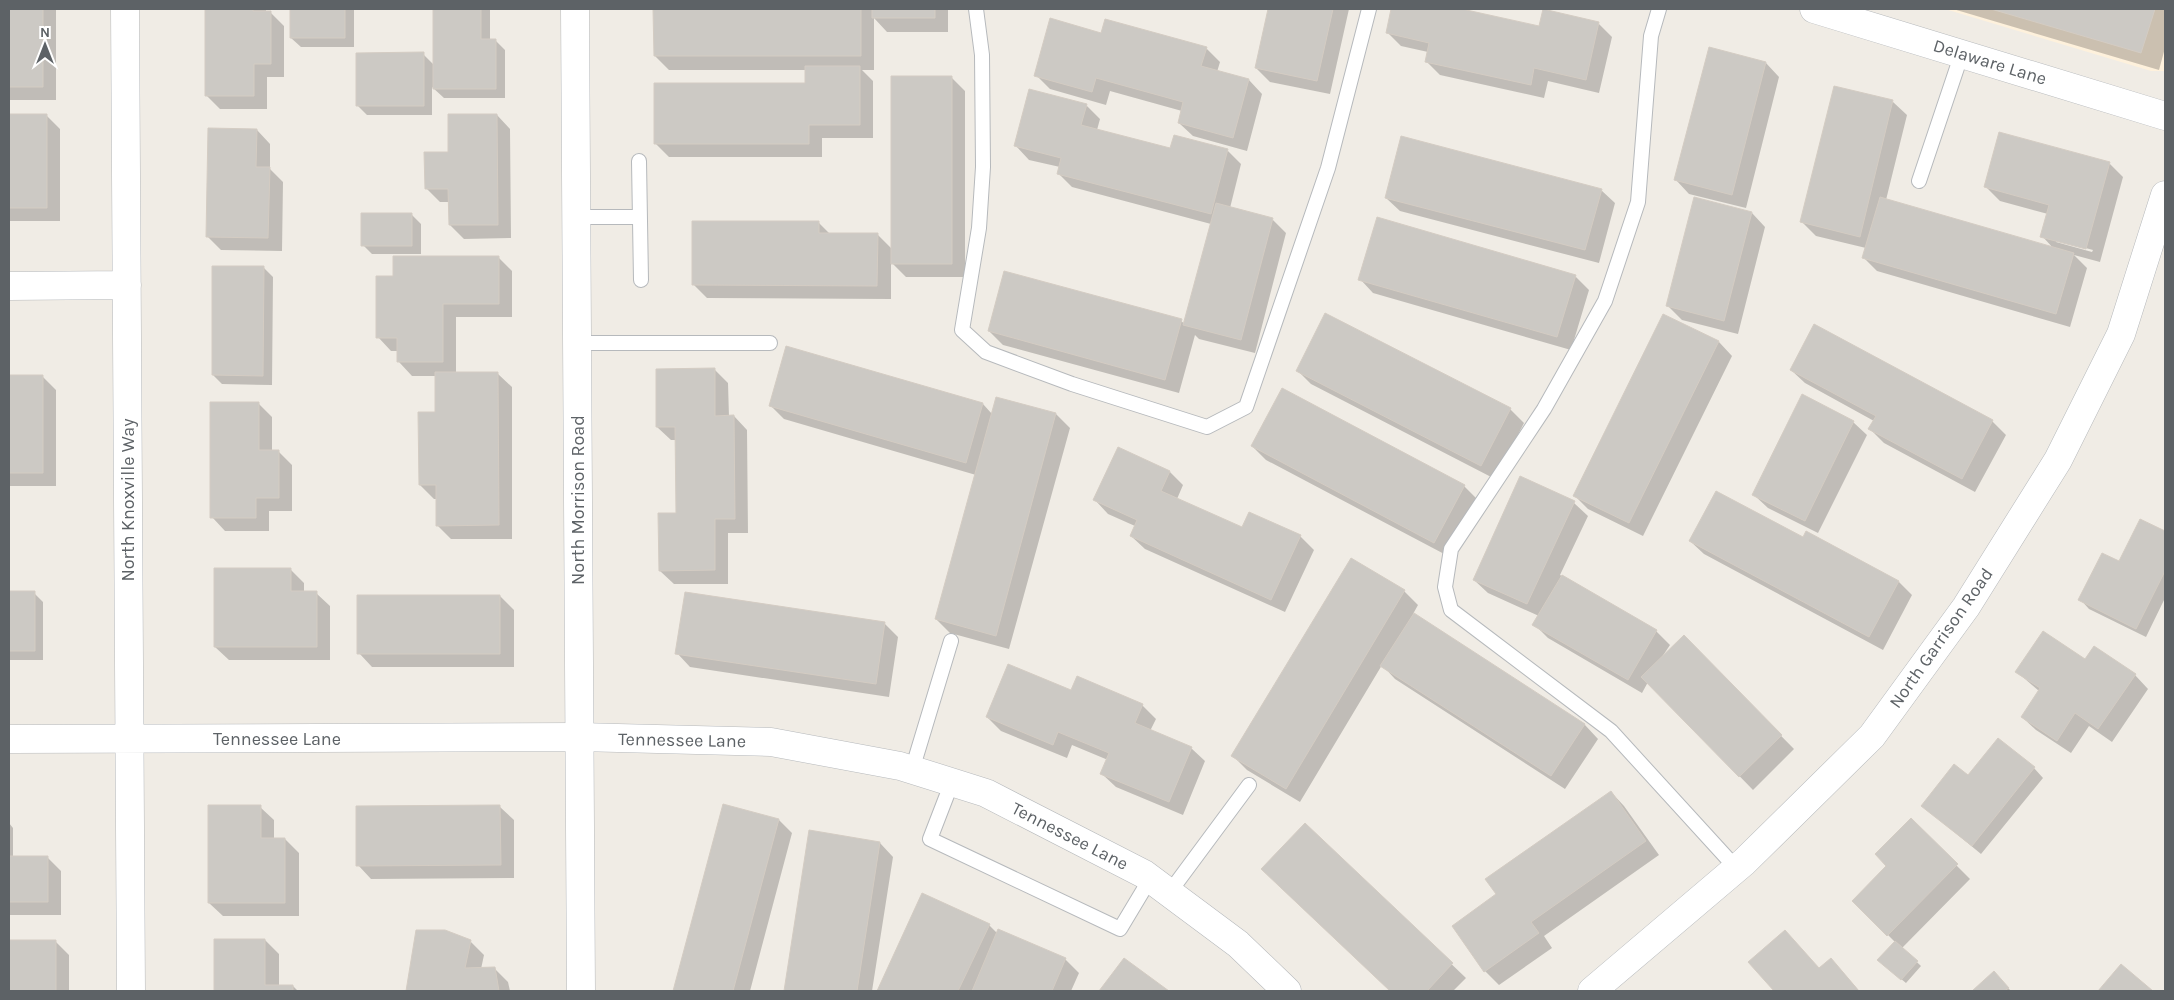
<svg xmlns="http://www.w3.org/2000/svg" width="2174" height="1000" font-family="Karla,sans-serif">
<style>
.commercial{fill:#fef1dc}
.shadow{fill:#0003;fill-rule:evenodd}
.building{fill:#ccc9c4;stroke:#d4ccc3}
.lines{fill:none;stroke-linecap:round;stroke-linejoin:round}
.service-casing{stroke:#b6b9bc;stroke-width:16}
.minor-casing{stroke:#b6b9bc;stroke-width:29}
.tertiary-casing{stroke:#b6b9bc;stroke-width:29}
.service{stroke:#fff;stroke-width:14}
.minor{stroke:#fff;stroke-width:28}
.tertiary{stroke:#fff;stroke-width:28}
.labels{text-anchor:middle;dominant-baseline:central;stroke-width:4.5;stroke-linejoin:round;paint-order:stroke}
.street-label{font-size:18px;fill:#5d6266;stroke:#fff}
</style>
<rect width="100%" height="100%" fill="#f0ece5"/>
<!-- commercial -->
<path class="commercial" d="M 1945,9 L 2165,9 L 2165,71 L 2151,71 Z"/>
<!-- shadow -->
<path class="shadow" d="M 9,9 L 56,9 L 56,100 L 9,100 Z
M 206,9 L 266,9 L 266,12 L 270,12 L 284,26 L 284,77 L 267,77 L 267,109 L 220,109 L 206,95 Z
M 291,9 L 354,9 L 354,47 L 301,47 L 291,38 Z
M 434,9 L 490,9 L 490,40 L 495,40 L 505,50 L 505,98 L 444,98 L 432,87 L 432,115 L 367,115 L 358,106 L 423,54 L 434,65 Z
M 655,9 L 948,9 L 948,32 L 887,32 L 874,18 L 874,70 L 862,70 L 873,81 L 873,138 L 822,138 L 822,157 L 669,157 L 655,143 L 806,84 L 806,70 L 669,70 L 655,56 Z
M 1269,9 L 1349,9 L 1330,94 L 1270,82 L 1256,68 Z
M 1392,9 L 1465,9 L 1464,10 L 1540,27 L 1598,23 L 1612,37 L 1599,93 L 1548,81 L 1544,98 L 1440,75 L 1426,61 L 1428,52 L 1401,46 L 1387,32 Z
M 1953,9 L 2165,9 L 2165,48 L 2159,70 Z
M 1102,34 L 1206,48 L 1220,62 L 1217,72 L 1249,80 L 1262,94 L 1247,151 L 1193,136 L 1179,123 L 1182,111 L 1110,91 L 1106,105 L 1050,89 L 1036,75 Z
M 1766,63 L 1779,77 L 1746,208 L 1689,194 L 1676,180 Z
M 951,77 L 965,91 L 965,277 L 906,277 L 891,262 L 891,299 L 707,298 L 693,284 L 819,223 L 830,234 L 877,234 L 892,249 Z
M 1835,88 L 1893,102 L 1907,115 L 1886,200 L 2054,249 L 2042,236 L 2048,214 L 2000,201 L 1986,187 L 2109,163 L 2123,177 L 2100,262 L 2074,255 L 2087,268 L 2070,327 L 1877,271 L 1863,257 L 1866,248 L 1816,236 L 1802,222 ZM 2056,240 L 2093,250 L 2092,252 L 2056,242 Z
M 1086,105 L 1100,119 L 1097,130 L 1171,150 L 1227,150 L 1241,164 L 1230,208 L 1272,219 L 1286,233 L 1255,353 L 1199,339 L 1195,335 L 1179,393 L 1003,345 L 989,331 L 1181,321 L 1185,324 L 1211,224 L 1072,187 L 1058,173 L 1060,167 L 1029,160 L 1016,146 Z
M 9,115 L 46,115 L 60,129 L 60,221 L 9,221 Z
M 497,115 L 510,129 L 511,238 L 464,239 L 450,225 L 450,202 L 440,202 L 426,188 L 450,153 Z
M 257,130 L 270,144 L 270,169 L 283,182 L 282,251 L 221,250 L 207,236 Z
M 1601,190 L 1615,203 L 1599,263 L 1400,211 L 1386,198 Z
M 1752,213 L 1765,227 L 1738,334 L 1682,320 L 1668,306 Z
M 411,214 L 421,224 L 421,254 L 372,254 L 363,245 Z
M 498,257 L 512,271 L 512,317 L 456,317 L 456,374 L 498,374 L 512,387 L 512,539 L 451,539 L 437,525 L 437,499 L 434,499 L 420,485 L 437,413 L 437,376 L 412,376 L 399,362 L 399,351 L 391,351 L 378,337 L 394,277 Z
M 264,268 L 273,277 L 272,385 L 222,384 L 213,375 Z
M 1575,276 L 1589,290 L 1571,350 L 1373,293 L 1360,279 Z
M 1663,316 L 1719,342 L 1732,356 L 1643,536 L 1588,509 L 1574,495 Z
M 787,348 L 983,404 L 992,414 L 997,398 L 1056,414 L 1070,428 L 1009,649 L 950,633 L 936,619 L 976,475 L 784,419 L 770,405 Z
M 714,369 L 728,383 L 729,417 L 734,416 L 747,430 L 748,533 L 728,533 L 728,584 L 674,584 L 660,571 L 677,514 L 676,440 L 671,440 L 657,427 Z
M 1297,370 L 1510,409 L 1524,423 L 1495,479 L 1311,384 Z
M 1791,370 L 1992,421 L 2006,435 L 1975,492 L 1884,443 L 1870,429 L 1874,421 L 1805,383 Z
M 9,376 L 42,376 L 56,390 L 56,486 L 9,486 Z
M 258,403 L 272,417 L 272,451 L 278,451 L 292,465 L 292,511 L 269,511 L 269,531 L 225,531 L 212,517 Z
M 1853,422 L 1867,435 L 1818,533 L 1768,508 L 1754,495 Z
M 1252,446 L 1464,486 L 1478,500 L 1448,556 L 1266,460 Z
M 1118,448 L 1170,472 L 1183,485 L 1177,499 L 1243,529 L 1300,536 L 1314,550 L 1285,612 L 1145,549 L 1131,536 L 1135,526 L 1108,514 L 1095,500 Z
M 1574,503 L 1588,516 L 1560,575 L 1656,631 L 1670,645 L 1662,657 L 1684,637 L 1794,749 L 1753,790 L 1648,682 L 1642,693 L 1548,638 L 1534,624 L 1539,616 L 1488,593 L 1474,580 Z
M 2141,520 L 2165,533 L 2165,598 L 2146,637 L 2089,609 L 2080,599 L 2119,563 Z
M 1803,539 L 1899,582 L 1912,595 L 1883,650 L 1704,554 L 1690,541 Z
M 290,569 L 304,583 L 304,593 L 316,593 L 330,606 L 330,660 L 229,660 L 215,647 Z
M 1404,591 L 1418,605 L 1413,614 L 1585,725 L 1598,739 L 1565,789 L 1395,679 L 1382,665 L 1300,802 L 1247,770 L 1233,756 Z
M 9,593 L 34,593 L 43,602 L 43,660 L 9,660 Z
M 500,596 L 514,610 L 514,667 L 372,667 L 359,653 Z
M 884,623 L 898,637 L 889,697 L 690,667 L 677,653 Z
M 2086,661 L 2135,675 L 2148,689 L 2112,742 L 2089,726 L 2071,753 L 2036,730 L 2022,717 L 2039,691 L 2017,672 Z
M 1142,705 L 1156,719 L 1150,731 L 1191,748 L 1205,761 L 1183,815 L 1116,787 L 1102,774 L 1108,760 L 1072,745 L 1067,758 L 1001,731 L 987,717 Z
M 2034,768 L 2043,778 L 1981,854 L 1923,806 L 1968,777 Z
M 1611,792 L 1624,806 L 1659,855 L 1544,936 L 1552,948 L 1499,985 L 1485,971 L 1454,926 L 1498,894 Z
M 724,805 L 779,820 L 792,833 L 750,991 L 674,991 Z
M 260,807 L 274,820 L 274,839 L 285,839 L 299,853 L 299,916 L 223,916 L 209,903 Z
M 500,807 L 514,820 L 514,878 L 371,879 L 358,865 Z
M 1911,820 L 1970,879 L 1902,948 L 1921,966 L 1906,983 L 1883,964 L 1895,942 L 1854,901 L 1888,866 Z
M 9,823 L 13,828 L 13,857 L 47,857 L 61,871 L 61,915 L 9,915 Z
M 1305,824 L 1466,978 L 1453,991 L 1391,991 L 1276,883 Z
M 810,832 L 880,843 L 893,857 L 872,991 L 785,991 Z
M 923,895 L 989,925 L 998,934 L 1065,959 L 1079,973 L 1071,991 L 878,991 Z
M 417,932 L 470,941 L 484,955 L 481,969 L 495,969 L 508,982 L 510,991 L 407,991 Z
M 215,940 L 265,940 L 279,954 L 279,986 L 293,986 L 298,991 L 215,991 Z
M 9,941 L 55,941 L 69,955 L 69,991 L 9,991 Z
M 1124,960 L 1167,991 L 1101,991 Z
M 1750,962 L 1820,970 L 1840,969 L 1859,991 L 1775,991 Z
M 2122,966 L 2151,991 L 2099,991 Z
M 1994,973 L 2011,991 L 1974,991 Z"/>
<!-- building -->
<path class="building" d="M 9,9 L 43,9 L 43,87 L 9,87 Z
M 205,9 L 253,9 L 253,11 L 271,11 L 271,64 L 254,64 L 254,96 L 205,96 Z
M 290,9 L 345,9 L 345,38 L 290,38 Z
M 433,9 L 481,9 L 481,39 L 496,39 L 496,89 L 433,89 Z
M 653,9 L 861,9 L 861,56 L 654,56 Z
M 872,9 L 935,9 L 935,18 L 872,18 Z
M 1268,9 L 1333,9 L 1317,81 L 1255,68 Z
M 1391,9 L 1462,9 L 1539,26 L 1543,9 L 1599,22 L 1586,80 L 1534,68 L 1531,85 L 1425,62 L 1429,43 L 1386,33 Z
M 1991,9 L 2155,9 L 2141,53 Z
M 1050,18 L 1101,33 L 1105,19 L 1207,47 L 1201,66 L 1249,79 L 1233,138 L 1178,123 L 1183,102 L 1096,78 L 1092,92 L 1034,76 Z
M 1709,47 L 1766,62 L 1732,195 L 1674,180 Z
M 424,52 L 424,106 L 356,106 L 356,53 Z
M 805,66 L 860,66 L 860,125 L 809,125 L 809,144 L 654,144 L 654,83 L 805,83 Z
M 891,76 L 952,76 L 952,264 L 891,264 Z
M 1834,86 L 1893,100 L 1860,237 L 1800,222 Z
M 1029,89 L 1087,104 L 1081,125 L 1170,148 L 1174,135 L 1228,149 L 1211,214 L 1057,174 L 1061,158 L 1014,146 Z
M 9,114 L 47,114 L 47,208 L 9,208 Z
M 448,114 L 497,114 L 498,225 L 449,225 L 448,189 L 425,189 L 424,152 L 448,152 Z
M 208,128 L 257,129 L 256,167 L 270,167 L 268,238 L 206,237 Z
M 1999,132 L 2110,162 L 2086,249 L 2040,237 L 2049,205 L 1984,187 Z
M 1401,136 L 1602,189 L 1585,250 L 1385,198 Z
M 1694,197 L 1752,212 L 1724,321 L 1666,306 Z
M 1880,197 L 2074,253 L 2056,314 L 1862,258 Z
M 1216,203 L 1273,218 L 1241,340 L 1183,325 Z
M 361,213 L 412,213 L 412,246 L 361,246 Z
M 1377,217 L 1576,275 L 1557,337 L 1358,280 Z
M 692,221 L 819,221 L 819,233 L 878,233 L 877,286 L 692,285 Z
M 393,256 L 499,256 L 499,304 L 443,304 L 443,362 L 397,362 L 397,338 L 376,338 L 376,276 L 393,276 Z
M 212,266 L 264,266 L 263,376 L 212,375 Z
M 1004,271 L 1182,319 L 1165,380 L 988,331 Z
M 1325,313 L 1511,408 L 1481,466 L 1296,371 Z
M 1663,314 L 1719,341 L 1629,523 L 1573,496 Z
M 1814,324 L 1993,420 L 1962,479 L 1868,429 L 1876,416 L 1790,370 Z
M 786,346 L 983,403 L 966,463 L 769,406 Z
M 715,368 L 715,416 L 734,415 L 735,519 L 715,519 L 715,570 L 659,571 L 658,513 L 676,513 L 675,427 L 656,427 L 656,369 Z
M 435,372 L 498,372 L 499,525 L 436,526 L 436,485 L 419,485 L 418,412 L 435,412 Z
M 9,375 L 43,375 L 43,473 L 9,473 Z
M 1282,388 L 1465,485 L 1434,543 L 1251,446 Z
M 1802,394 L 1854,421 L 1805,521 L 1752,495 Z
M 996,397 L 1056,413 L 996,636 L 935,619 Z
M 210,402 L 259,402 L 259,450 L 279,450 L 279,498 L 256,498 L 256,518 L 210,518 Z
M 1118,447 L 1170,471 L 1161,491 L 1242,527 L 1249,512 L 1301,535 L 1271,600 L 1130,536 L 1137,520 L 1093,500 Z
M 1520,476 L 1575,501 L 1527,604 L 1473,580 Z
M 1716,491 L 1803,537 L 1806,531 L 1899,581 L 1869,637 L 1689,541 Z
M 2140,519 L 2165,531 L 2165,571 L 2136,629 L 2078,600 L 2102,553 L 2119,561 Z
M 1351,558 L 1405,590 L 1286,789 L 1231,756 Z
M 214,568 L 291,568 L 291,591 L 317,591 L 317,647 L 214,647 Z
M 1562,575 L 1657,630 L 1628,680 L 1532,625 Z
M 9,591 L 35,591 L 35,651 L 9,651 Z
M 685,592 L 885,622 L 876,684 L 675,654 Z
M 357,595 L 500,595 L 500,654 L 357,654 Z
M 1414,613 L 1585,724 L 1551,776 L 1380,666 Z
M 2043,631 L 2085,659 L 2094,646 L 2136,674 L 2098,729 L 2075,713 L 2057,741 L 2021,717 L 2040,688 L 2015,672 Z
M 1684,635 L 1782,735 L 1739,777 L 1641,677 Z
M 1008,664 L 1071,690 L 1077,676 L 1143,704 L 1135,723 L 1192,747 L 1169,802 L 1100,774 L 1109,753 L 1058,732 L 1053,745 L 986,717 Z
M 1998,738 L 2035,767 L 1972,846 L 1921,806 L 1954,764 L 1968,775 Z
M 1611,791 L 1646,841 L 1531,922 L 1539,933 L 1484,972 L 1452,926 L 1496,894 L 1485,879 Z
M 723,804 L 779,819 L 733,991 L 673,991 Z
M 208,805 L 261,805 L 261,838 L 285,838 L 285,903 L 208,903 Z
M 500,805 L 501,865 L 356,866 L 356,806 Z
M 1911,818 L 1958,864 L 1887,936 L 1852,901 L 1886,866 L 1875,854 Z
M 1305,823 L 1453,963 L 1427,991 L 1390,991 L 1261,869 Z
M 809,830 L 880,842 L 857,991 L 784,991 Z
M 9,856 L 48,856 L 48,902 L 9,902 Z
M 922,893 L 990,924 L 958,991 L 877,991 Z
M 998,929 L 1066,958 L 1052,991 L 972,991 Z
M 416,930 L 445,930 L 471,940 L 465,968 L 495,967 L 499,991 L 406,991 Z
M 1785,930 L 1819,968 L 1831,958 L 1859,991 L 1774,991 L 1748,962 Z
M 214,939 L 265,939 L 265,985 L 293,985 L 293,991 L 214,991 Z
M 9,940 L 56,940 L 56,991 L 9,991 Z
M 1895,941 L 1918,961 L 1901,980 L 1877,960 Z
M 1124,958 L 1169,991 L 1099,991 Z
M 2121,964 L 2153,991 L 2098,991 Z
M 1994,971 L 2009,988 L 2004,991 L 1972,991 Z"/>
<g class="lines">
<defs>
<path id="service" d="M 976,9 L 982,55 L 983,167 L 979,228 L 962,330 L 986,352 L 1072,384 L 1207,427 L 1246,407 L 1328,168 L 1369,9
M 1659,9 L 1651,36 L 1638,202 L 1605,301 L 1544,409 L 1451,549 L 1445,587 L 1451,610 L 1611,731 L 1737,869
M 639,161 L 641,280
M 1919,181 L 1962,53
M 577,217 L 640,217
M 577,343 L 770,343
M 912,770 L 951,641
M 952,782 L 930,839 L 1120,929 L 1150,879
M 1169,893 L 1249,785"/>
<path id="minor" d="M 125,9 L 131,991
M 1814,9 L 2165,116
M 9,286 L 127,285
M 9,739 L 579,737 L 771,742 L 900,766 L 986,793 L 1144,874 L 1238,944 L 1287,991"/>
<path id="tertiary" d="M 575,9 L 581,991
M 1592,991 L 1744,862 L 1872,736 L 1966,607 L 2058,460 L 2121,334 L 2165,195"/>
</defs>
<!-- service casing -->
<use href="#service" class="service-casing"/>
<!-- minor casing -->
<use href="#minor" class="minor-casing"/>
<!-- tertiary casing -->
<use href="#tertiary" class="tertiary-casing"/>
<!-- service -->
<use href="#service" class="service"/>
<!-- minor -->
<use href="#minor" class="minor"/>
<!-- tertiary -->
<use href="#tertiary" class="tertiary"/>
</g>
<g class="labels">
<!-- street labels -->
<g class="street-label">
<text transform="translate(1990 62) rotate(17)">Delaware Lane</text>
<text transform="translate(128 500) rotate(-90)">North Knoxville Way</text>
<text transform="translate(578 500) rotate(-90)">North Morrison Road</text>
<text transform="translate(1941 638) rotate(-55)">North Garrison Road</text>
<text x="277" y="739">Tennessee Lane</text>
<text transform="translate(682 740) rotate(1)">Tennessee Lane</text>
<text transform="translate(1070 836) rotate(27)">Tennessee Lane</text>
</g>
</g>
<!-- border -->
<rect width="2174" height="1000" fill="none" stroke="#5d6266" stroke-width="20"/>
<!-- north arrow -->
<g transform="translate(45 45)" stroke="#ffffff" stroke-width="4" paint-order="stroke">
<path d="M0-4L9 19L0 12L-9 19Z" fill="#5d6266"/>
<text y="-8" font-size="14" font-weight="bold" text-anchor="middle" fill="#5d6266">N</text>
</g>
</svg>
